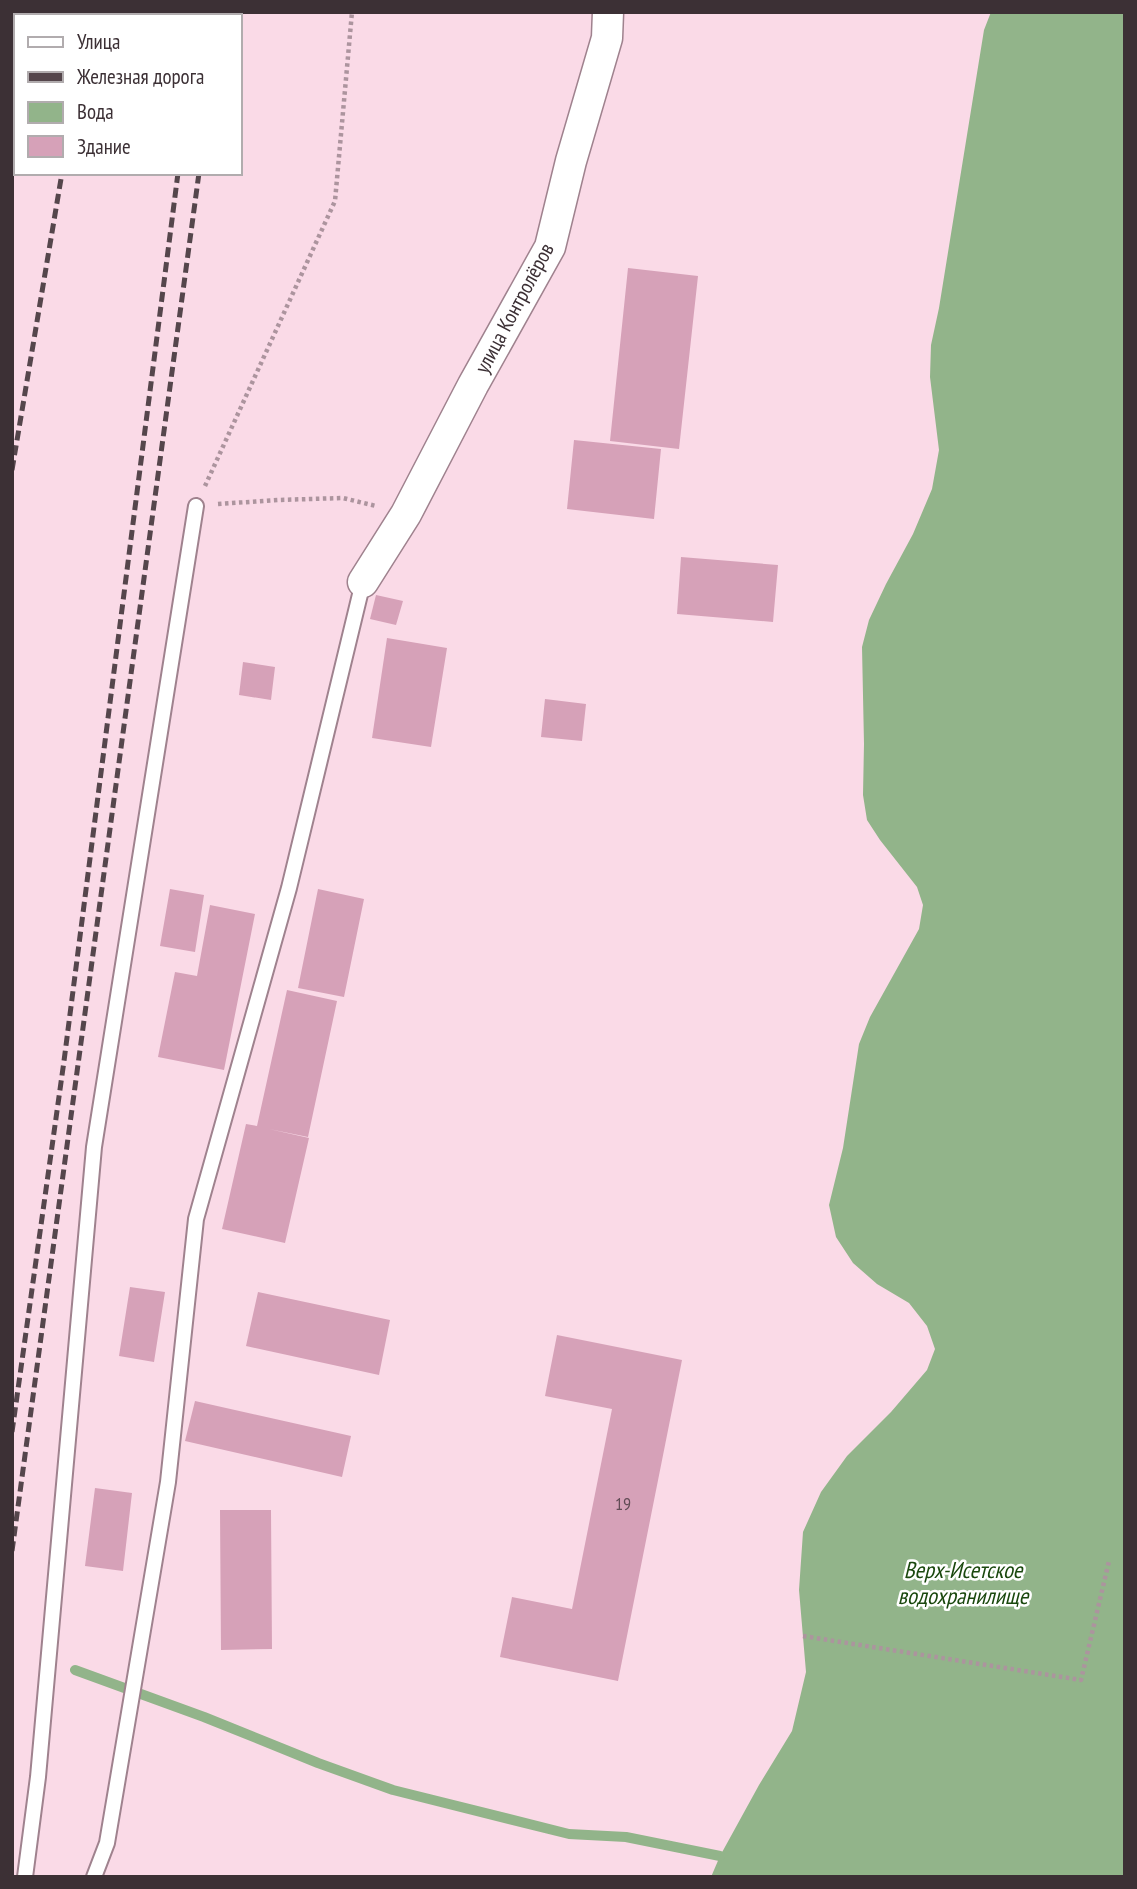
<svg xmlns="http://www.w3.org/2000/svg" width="1137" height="1889" font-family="'PT Sans Narrow',sans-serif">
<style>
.water{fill:#92b48a}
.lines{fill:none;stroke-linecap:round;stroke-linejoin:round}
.stream{stroke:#92b48a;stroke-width:10}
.building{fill:#d6a1b8}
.service-casing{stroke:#9f828e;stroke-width:18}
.minor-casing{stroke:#9f828e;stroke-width:33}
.path{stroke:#ac949e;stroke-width:4.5;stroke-dasharray:3.5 3.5;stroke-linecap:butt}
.service{stroke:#fff;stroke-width:14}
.minor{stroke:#fff;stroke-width:30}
.rail{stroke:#55464c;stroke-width:5;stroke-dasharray:10 5;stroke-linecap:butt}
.labels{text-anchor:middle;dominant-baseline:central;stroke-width:5;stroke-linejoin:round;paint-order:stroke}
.number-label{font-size:18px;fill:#624c56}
.street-label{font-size:21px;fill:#3c3035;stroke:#fff}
.water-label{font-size:23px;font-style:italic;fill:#1a480e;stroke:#fff}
</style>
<rect width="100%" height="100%" fill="#fadae7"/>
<!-- water -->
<path class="water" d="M 991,12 L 1125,12 L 1125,1877 L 711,1877 L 720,1856 L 759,1785 L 792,1731 L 806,1672 L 799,1590 L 803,1532 L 821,1492 L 847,1456 L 891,1412 L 927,1370 L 935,1349 L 927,1326 L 909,1303 L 877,1284 L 853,1263 L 836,1237 L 829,1205 L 843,1148 L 859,1044 L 870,1017 L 919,929 L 923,905 L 917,887 L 880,840 L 867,820 L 863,795 L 864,744 L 862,647 L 869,620 L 886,584 L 913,534 L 932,489 L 939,450 L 930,377 L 931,345 L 939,308 L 984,30 Z"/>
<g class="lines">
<!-- stream -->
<path class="stream" d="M 75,1670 L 204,1717 L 318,1763 L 393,1790 L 569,1834 L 626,1837 L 720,1856"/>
</g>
<!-- building -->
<path class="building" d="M 628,268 L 698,276 L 679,449 L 610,441 Z
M 574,440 L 661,449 L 654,519 L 567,509 Z
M 681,557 L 778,565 L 773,622 L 677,614 Z
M 376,595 L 403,601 L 396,625 L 370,619 Z
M 387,638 L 447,648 L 431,747 L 372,738 Z
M 243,662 L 275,667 L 271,700 L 239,695 Z
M 545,699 L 586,704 L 582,741 L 541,737 Z
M 170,889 L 204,895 L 195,952 L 160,946 Z
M 318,889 L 364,899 L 344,997 L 298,988 Z
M 210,905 L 255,914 L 224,1070 L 158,1057 L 175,972 L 197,976 Z
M 287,990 L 337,1001 L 308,1137 L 269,1129 L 309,1138 L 285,1243 L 222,1229 L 246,1124 L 257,1126 Z
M 130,1287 L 165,1292 L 154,1362 L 119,1356 Z
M 258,1292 L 390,1320 L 379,1375 L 246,1346 Z
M 557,1335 L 682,1360 L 618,1681 L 500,1657 L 512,1597 L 572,1609 L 612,1409 L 545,1396 Z
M 195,1401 L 351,1436 L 342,1477 L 185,1441 Z
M 95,1488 L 132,1493 L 123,1571 L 85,1566 Z
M 220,1510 L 271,1510 L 272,1649 L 221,1650 Z"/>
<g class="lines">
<defs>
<path id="service" d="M 25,1877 L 38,1777 L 94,1147 L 196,506
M 94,1877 L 107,1843 L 168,1482 L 196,1219 L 289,888 L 363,582"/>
<path id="minor" d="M 363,582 L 406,514 L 473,385 L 550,247 L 571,161 L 607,38 L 608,12"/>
</defs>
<!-- service casing -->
<use href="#service" class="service-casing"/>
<!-- minor casing -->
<use href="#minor" class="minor-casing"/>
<!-- path -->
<path class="path" d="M 205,486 L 335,201 L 352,12
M 218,504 L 278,500 L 343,498 L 376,506
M 803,1636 L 1081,1680 L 1109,1561"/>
<!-- service -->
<use href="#service" class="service"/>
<!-- minor -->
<use href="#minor" class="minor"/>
<!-- rail -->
<path class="rail" d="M 88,16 L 89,12
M 198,16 L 198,12
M 220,16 L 220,12
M 12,470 L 62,173
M 12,1432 L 64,1061 L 178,173
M 12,1551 L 199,173"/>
</g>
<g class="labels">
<!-- number labels -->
<g class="number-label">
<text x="623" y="1503">19</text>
</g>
<!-- street labels -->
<g class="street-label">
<text transform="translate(514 308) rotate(-62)">улица Контролёров</text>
</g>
<!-- water labels -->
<g class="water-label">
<text x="963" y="1569">Верх-Исетское<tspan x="963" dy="26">водохранилище</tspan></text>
</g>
</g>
<!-- border -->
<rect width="1137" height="1889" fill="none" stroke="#3c3035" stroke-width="28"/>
<!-- legend -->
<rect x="14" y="14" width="228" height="161" fill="#ffffff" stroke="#b1acae" stroke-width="2"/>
<rect x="28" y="37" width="35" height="10" fill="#ffffff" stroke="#b1acae" stroke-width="2"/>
<text x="77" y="49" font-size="21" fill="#3c3035">Улица</text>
<rect x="28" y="72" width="35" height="10" fill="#55464c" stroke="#b1acae" stroke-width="2"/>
<text x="77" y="84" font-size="21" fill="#3c3035">Железная дорога</text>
<rect x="28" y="102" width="35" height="21" fill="#92b48a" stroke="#b1acae" stroke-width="2"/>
<text x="77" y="119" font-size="21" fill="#3c3035">Вода</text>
<rect x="28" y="136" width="35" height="21" fill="#d6a1b8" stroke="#b1acae" stroke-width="2"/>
<text x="77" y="154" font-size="21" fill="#3c3035">Здание</text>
</svg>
